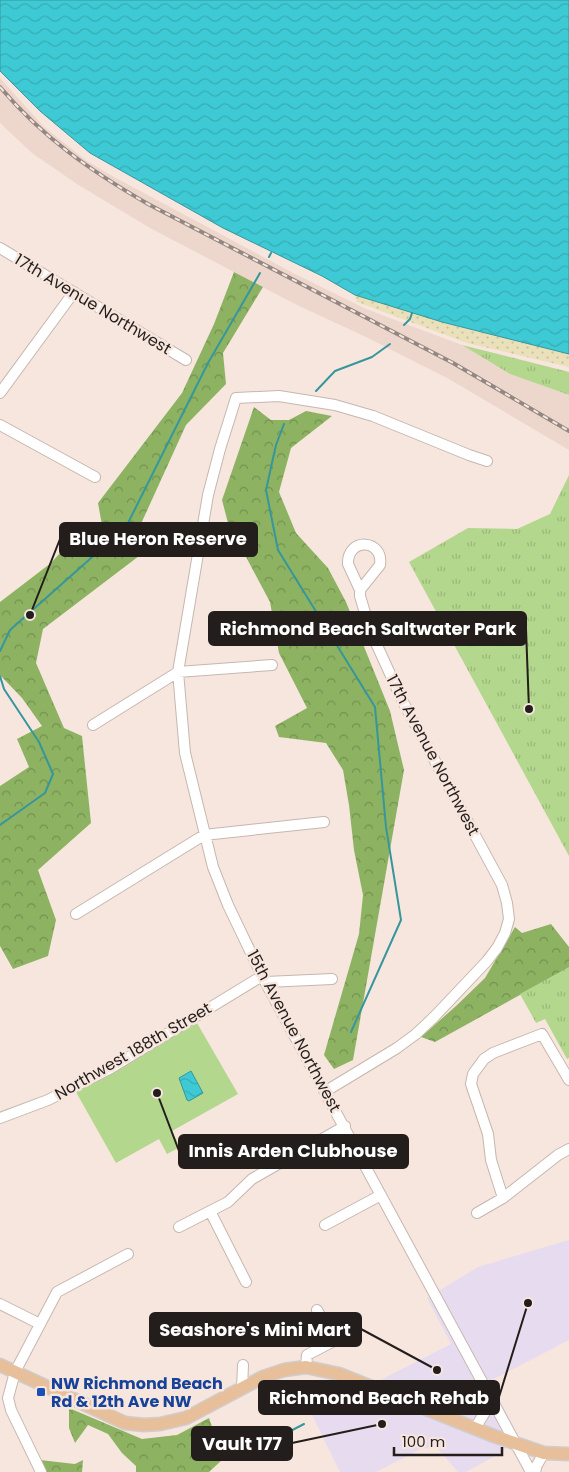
<svg xmlns="http://www.w3.org/2000/svg" width="569" height="1472" font-family="Poppins,sans-serif">
<style>
.commercial{fill:#e7dbef}
.built{fill:#edd6cb}
.forest{fill:url(#forest-crowns)}
.sand{fill:url(#sand-dots)}
.park{fill:url(#park-tufts)}
.garden{fill:#b3d78d}
.water{fill:url(#water-waves);stroke:#36969c}
.lines{fill:none;stroke-linecap:round;stroke-linejoin:round}
.stream{stroke:#36969c;stroke-width:2}
.minor-casing{stroke:#c6b7af;stroke-width:12}
.major-casing{stroke:#cfcdcd;stroke-width:15}
.minor{stroke:#fff;stroke-width:10}
.major{stroke:#e7bf9b;stroke-width:12}
.rail-casing{stroke:#938782;stroke-width:4}
.rail{stroke:#f7e6de;stroke-width:2;stroke-dasharray:5.5;stroke-linecap:butt}
.transit-dot{fill:#1a4fb4;stroke:#f7e6de;stroke-width:2}
.labels{text-anchor:middle;dominant-baseline:central;stroke-width:5;stroke-linejoin:round;paint-order:stroke}
.street-label{font-size:16px;fill:#231d1b;stroke:#f7e6de}
.transit-label{font-size:16px;font-weight:bold;fill:#164399;stroke:#f7e6de;text-anchor:start}
.leader{fill:none;stroke:#231d1b;stroke-width:2}
.callout-dot{fill:#231d1b;stroke:#f7e6de;stroke-width:2}
.callout{fill:#231d1b;stroke:#231d1b;stroke-width:2}
.callout-label{font-size:18px;text-anchor:middle;font-weight:bold;fill:#fff}
</style>
<defs>
<pattern id="forest-crowns" width="20" height="18" patternUnits="userSpaceOnUse" patternTransform="scale(1.25)"><rect width="20" height="18" fill="#8db362"/><path d="M2 6a3 3 0 1 1 6 0M12 15a3 3 0 1 1 6 0" fill="none" stroke="#739150"/></pattern>
<pattern id="sand-dots" width="8" height="8" patternUnits="userSpaceOnUse" patternTransform="scale(1.25)"><rect width="8" height="8" fill="#eae1bb"/><path d="M2 2h.1M6 6h.1" fill="none" stroke="#c8c1a0" stroke-width="1.8" stroke-linecap="round"/></pattern>
<pattern id="park-tufts" width="24" height="20" patternUnits="userSpaceOnUse" patternTransform="scale(1.25)"><rect width="24" height="20" fill="#b3d78d"/><path d="M3 7l-1-3M5 7V3M7 7l1-3M15 17l-1-3M17 17v-4M19 17l1-3" fill="none" stroke="#9ab879"/></pattern>
<pattern id="water-waves" width="16" height="10" patternUnits="userSpaceOnUse" patternTransform="scale(1.25)"><rect width="16" height="10" fill="#3ecad4"/><path d="M0 5q4-4 8 0t8 0" fill="none" stroke="#36adb5"/></pattern>
</defs>
<rect width="100%" height="100%" fill="#f7e6de"/>
<!-- commercial -->
<path class="commercial" d="M 569,1240 L 569,1340 L 490,1381 L 518,1435 L 502,1452 L 466,1472 L 458,1472 L 438,1449 L 423,1448 L 376,1472 L 340,1472 L 312,1415 L 451,1344 L 427,1298 L 478,1267 Z"/>
<!-- built -->
<path class="built" d="M 0,78 L 43,126 L 87,161 L 114,177 L 295,274 L 366,309 L 462,345 L 510,374 L 569,395 L 569,450 L 449,379 L 364,336 L 297,305 L 150,228 L 77,184 L 32,153 L 0,123 Z"/>
<!-- forest -->
<path class="forest" d="M 234,272 L 263,287 L 223,353 L 226,384 L 186,425 L 140,526 L 139,556 L 43,629 L 36,663 L 64,728 L 82,736 L 91,823 L 38,870 L 56,920 L 48,956 L 13,969 L 0,946 L 0,786 L 29,767 L 17,739 L 42,726 L 22,698 L 0,675 L 0,602 L 51,563 L 77,534 L 103,531 L 98,503 L 182,393 L 214,324 Z
M 254,407 L 271,420 L 289,420 L 306,411 L 332,416 L 291,448 L 279,492 L 296,533 L 328,568 L 346,602 L 390,711 L 404,770 L 353,1060 L 334,1069 L 324,1055 L 359,934 L 363,895 L 354,850 L 349,805 L 343,770 L 326,743 L 279,737 L 275,726 L 307,708 L 279,653 L 270,602 L 228,523 L 222,500 Z
M 551,924 L 569,947 L 569,1042 L 529,990 L 435,1042 L 421,1037 L 456,1006 L 485,978 L 515,927 L 522,933 Z
M 69,1408 L 142,1439 L 177,1435 L 209,1418 L 223,1459 L 209,1472 L 136,1472 L 136,1466 L 122,1453 L 108,1434 L 88,1425 L 75,1443 L 69,1428 Z
M 40,1460 L 75,1464 L 83,1460 L 82,1472 L 44,1472 Z"/>
<!-- sand -->
<path class="sand" d="M 355,295 L 442,322 L 569,354 L 569,367 L 467,343 L 357,302 Z"/>
<!-- park -->
<path class="park" d="M 462,345 L 569,372 L 569,395 L 510,374 Z
M 569,475 L 569,856 L 409,562 L 468,528 L 517,529 L 550,514 Z
M 569,967 L 569,1058 L 567,1059 L 545,1019 L 536,1023 L 520,994 Z"/>
<!-- garden -->
<path class="garden" d="M 197,1023 L 238,1094 L 172,1131 L 180,1147 L 167,1154 L 159,1139 L 116,1163 L 76,1092 Z"/>
<!-- water -->
<path class="water" d="M 0,0 L 569,0 L 569,354 L 442,322 L 355,295 L 322,276 L 223,228 L 90,153 L 40,111 L 0,71 Z
M 191,1071 L 203,1093 L 189,1101 L 187,1100 L 179,1078 Z"/>
<g class="lines">
<!-- stream -->
<path class="stream" d="M 269,257 L 271,253
M 404,325 L 410,319 L 412,313
M 316,391 L 335,371 L 372,357 L 390,344
M 284,424 L 276,445 L 266,490 L 278,550 L 375,707 L 386,827 L 401,920 L 351,1032
M 0,651 L 10,630 L 126,527 L 208,363 L 260,273
M 0,676 L 4,689 L 39,742 L 53,774 L 45,793 L 0,825
M 252,1451 L 304,1424"/>
<defs>
<path id="minor" d="M 0,248 L 186,360
M 0,393 L 74,292
M 0,425 L 95,477
M 487,461 L 469,455 L 373,416 L 335,405 L 279,396 L 236,398 L 220,449 L 208,495 L 178,672 L 185,753 L 213,867 L 228,905 L 262,976 L 531,1472
M 93,725 L 178,672 L 272,665
M 76,914 L 204,835 L 324,822
M 266,982 L 332,979
M 326,1091 L 397,1048 L 416,1034 L 434,1017 L 487,961 L 497,948 L 505,933 L 509,919 L 507,903 L 502,885 L 402,700 L 370,630 L 360,596 L 360,590 L 348,564 C 347,537 384,539 380,565 L 360,590
M 0,1118 L 48,1100 L 111,1068 L 262,976
M 503,1198 L 491,1160 L 488,1134 L 471,1084 L 473,1074 L 484,1059 L 493,1053 L 542,1034 L 569,1080
M 210,1211 L 246,1282
M 477,1213 L 503,1198 L 558,1155 L 569,1149
M 325,1225 L 381,1195
M 179,1227 L 228,1202 L 252,1179 L 345,1126
M 0,1304 L 40,1324
M 306,1367 L 307,1355 L 334,1341 L 317,1310
M 242,1388 L 243,1365
M 475,1428 L 487,1409 L 489,1396
M 41,1472 L 11,1410 L 8,1398 L 15,1372 L 57,1292 L 128,1254
M 535,1472 L 537,1465 L 544,1453"/>
<path id="major" d="M 0,1365 L 125,1423 L 144,1425 L 160,1424 L 186,1418 L 263,1377 L 284,1370 L 306,1367 L 339,1374 L 494,1436 L 544,1453 L 569,1454"/>
</defs>
<!-- minor casing -->
<use href="#minor" class="minor-casing"/>
<!-- major casing -->
<use href="#major" class="major-casing"/>
<!-- minor -->
<use href="#minor" class="minor"/>
<!-- major -->
<use href="#major" class="major"/>
<defs>
<path id="rail" d="M 0,87 C 43,138 91,171 148,204 L 453,363 L 569,431"/>
</defs>
<!-- rail casing -->
<use href="#rail" class="rail-casing"/>
<!-- rail -->
<use href="#rail" class="rail"/>
</g>
<!-- markers -->
<rect class="transit-dot" x="36" y="1387" width="10" height="10" rx="2.5"/>
<g class="labels">
<!-- street labels -->
<g class="street-label">
<text transform="translate(93 304) rotate(31)">17th Avenue Northwest</text>
<text transform="translate(433 755) rotate(62)">17th Avenue Northwest</text>
<text transform="translate(294 1031) rotate(62)">15th Avenue Northwest</text>
<text transform="translate(133 1051) rotate(-30)">Northwest 188th Street</text>
</g>
<!-- transit labels -->
<g class="transit-label">
<text x="51" y="1383">NW Richmond Beach<tspan x="51" dy="18">Rd &amp; 12th Ave NW</tspan></text>
</g>
</g>
<!-- callouts -->
<path class="leader" d="M30 615L60 539M529 709L526 629M157 1093L179 1151M437 1370L361 1329M528 1303L499 1397M382 1424L292 1443"/>
<g class="callout-dot">
<circle cx="30" cy="615" r="5"/>
<circle cx="529" cy="709" r="5"/>
<circle cx="157" cy="1093" r="5"/>
<circle cx="437" cy="1370" r="5"/>
<circle cx="528" cy="1303" r="5"/>
<circle cx="382" cy="1424" r="5"/>
</g>
<g class="callout">
<rect x="60" y="523" width="197" height="33" rx="5"/>
<rect x="209" y="612" width="317" height="33" rx="5"/>
<rect x="179" y="1135" width="229" height="33" rx="5"/>
<rect x="150" y="1313" width="211" height="33" rx="5"/>
<rect x="259" y="1381" width="240" height="33" rx="5"/>
<rect x="192" y="1427" width="100" height="33" rx="5"/>
</g>
<g class="callout-label">
<text x="158" y="545">Blue Heron Reserve</text>
<text x="368" y="635">Richmond Beach Saltwater Park</text>
<text x="293" y="1157">Innis Arden Clubhouse</text>
<text x="255" y="1336">Seashore's Mini Mart</text>
<text x="379" y="1404">Richmond Beach Rehab</text>
<text x="242" y="1450">Vault 177</text>
</g>
<!-- scale -->
<path d="M394 1447v8h108v-8" fill="none" stroke="#231d1b" stroke-width="2.5"/>
<text x="402" y="1447" font-size="15" fill="#231d1b" stroke="#f7e6de" stroke-width="4" paint-order="stroke">100 m</text>
</svg>
